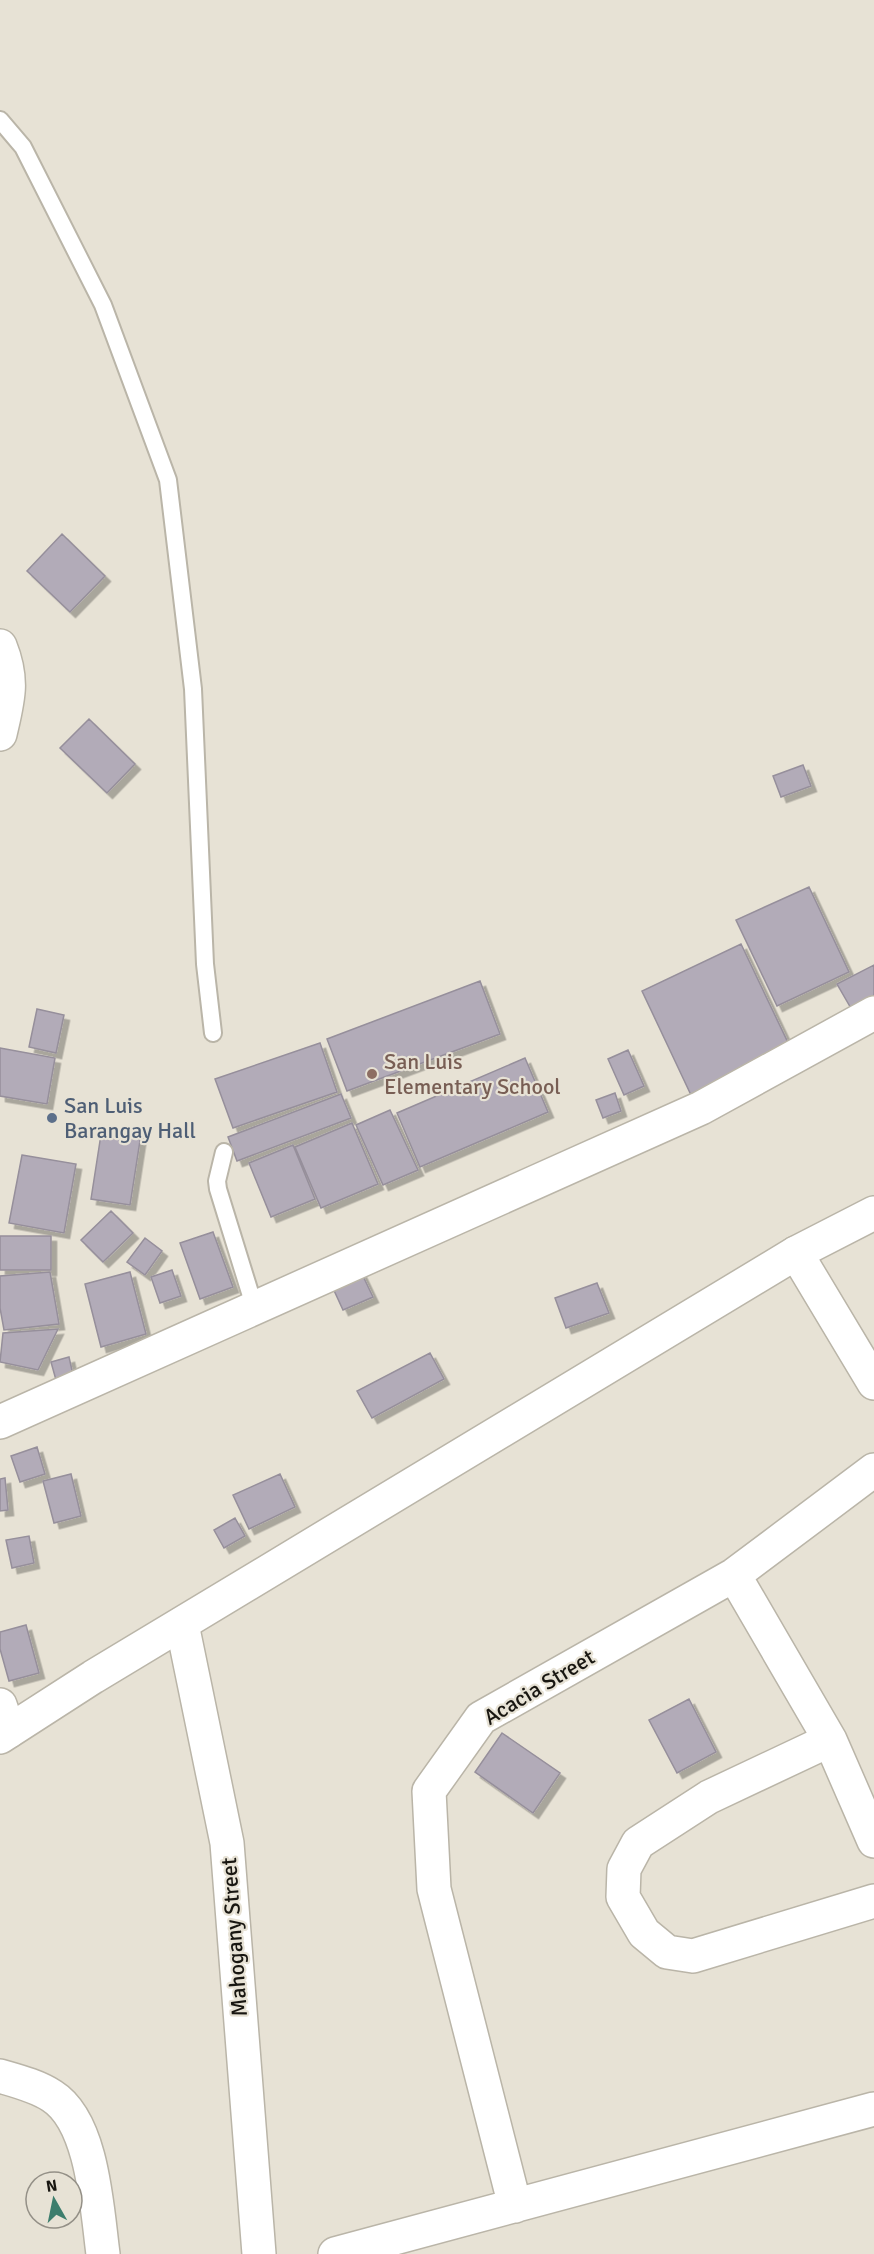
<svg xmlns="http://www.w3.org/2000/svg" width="874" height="2254" font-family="Signika,sans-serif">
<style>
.building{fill:#b2abb8;stroke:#968f9b;stroke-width:1.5;filter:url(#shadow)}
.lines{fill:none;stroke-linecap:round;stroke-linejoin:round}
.lane-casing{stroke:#bab5a8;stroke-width:20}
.street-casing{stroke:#bab5a8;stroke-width:36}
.secondary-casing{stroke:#bab5a8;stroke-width:36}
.lane{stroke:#fff;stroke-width:16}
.street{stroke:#fff;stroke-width:33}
.secondary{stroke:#fff;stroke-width:33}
.education-dot{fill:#8d6e63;stroke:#e7e2d5;stroke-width:2}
.service-dot{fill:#5c6f8a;stroke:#e7e2d5;stroke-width:2}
.labels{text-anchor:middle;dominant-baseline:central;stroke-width:4.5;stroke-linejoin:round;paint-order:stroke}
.education-label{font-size:22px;fill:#785e54;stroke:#e7e2d5;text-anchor:start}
.service-label{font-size:22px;fill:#4e5e75;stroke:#e7e2d5;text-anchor:start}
.street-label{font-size:22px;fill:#181611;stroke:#e7e2d5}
</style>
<defs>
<filter id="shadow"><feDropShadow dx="5.5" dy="5.5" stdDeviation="0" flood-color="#0004"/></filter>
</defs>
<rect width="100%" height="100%" fill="#e7e2d5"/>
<!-- building -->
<path class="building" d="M 62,534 L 105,576 L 70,612 L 27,571 Z
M 89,719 L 135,764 L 107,793 L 60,748 Z
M 803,765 L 811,786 L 781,797 L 773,776 Z
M 809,887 L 849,972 L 777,1006 L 736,920 Z
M 741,944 L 791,1049 L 691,1095 L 642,991 Z
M 874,965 L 874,998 L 852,1010 L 837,984 Z
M 480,981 L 500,1034 L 347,1091 L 327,1039 Z
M 37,1009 L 64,1015 L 56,1053 L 29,1047 Z
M 320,1043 L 337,1092 L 233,1128 L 215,1079 Z
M 0,1048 L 55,1058 L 47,1104 L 0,1096 Z
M 628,1050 L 644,1086 L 624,1095 L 608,1059 Z
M 525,1058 L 548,1112 L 420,1167 L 397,1113 Z
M 615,1093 L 621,1111 L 603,1118 L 596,1100 Z
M 341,1094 L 351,1118 L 237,1161 L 228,1137 Z
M 390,1110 L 418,1170 L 383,1185 L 356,1125 Z
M 352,1123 L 378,1184 L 321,1208 L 295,1147 Z
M 102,1128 L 141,1134 L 130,1205 L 91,1199 Z
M 293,1145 L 315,1199 L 271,1217 L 249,1163 Z
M 22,1155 L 76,1164 L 64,1233 L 9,1223 Z
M 111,1211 L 133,1233 L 103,1262 L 81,1240 Z
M 213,1232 L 233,1287 L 200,1299 L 180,1243 Z
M 0,1236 L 51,1236 L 51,1270 L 0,1270 Z
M 145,1238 L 162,1251 L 145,1275 L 127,1262 Z
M 172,1270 L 181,1296 L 160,1303 L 151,1277 Z
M 50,1272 L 59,1324 L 4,1330 L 0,1308 L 0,1276 Z
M 130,1272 L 146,1334 L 101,1347 L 85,1284 Z
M 361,1272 L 373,1297 L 343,1310 L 332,1286 Z
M 597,1283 L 609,1313 L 566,1328 L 555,1298 Z
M 58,1329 L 38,1370 L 0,1362 L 3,1333 Z
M 430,1353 L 444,1379 L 372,1418 L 357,1391 Z
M 69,1357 L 73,1375 L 56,1380 L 51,1362 Z
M 37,1447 L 45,1474 L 20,1482 L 11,1456 Z
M 71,1474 L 81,1516 L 54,1523 L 43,1481 Z
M 280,1474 L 295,1507 L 249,1529 L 233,1495 Z
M 5,1478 L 8,1510 L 0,1511 L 0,1479 Z
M 235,1518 L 245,1536 L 224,1548 L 214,1530 Z
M 29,1536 L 34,1563 L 12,1568 L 6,1540 Z
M 26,1625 L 39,1673 L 9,1681 L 0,1649 L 0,1632 Z
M 689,1699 L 716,1752 L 677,1773 L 649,1720 Z
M 502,1733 L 560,1773 L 533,1813 L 475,1772 Z"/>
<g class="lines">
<defs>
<path id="lane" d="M 0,120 L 23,147 L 103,305 L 168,480 L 193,689 L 205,964 L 213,1033
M 224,1152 L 217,1181 L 218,1189 L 255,1309"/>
<path id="street" d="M 0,646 C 14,681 8,699 0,734
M 796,1253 L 874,1383
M 0,1422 L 701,1108 L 874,1013
M 734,1575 L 830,1740 L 874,1841
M 182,1624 L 227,1843 L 259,2254
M 0,1705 L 9,1731
M 830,1740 L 709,1797 L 638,1843 L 624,1869 L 623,1897 L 644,1933 L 667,1952 L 693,1956 L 874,1901
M 515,2206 L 434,1889 L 429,1791 L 481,1718 L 734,1575 L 874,1470
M 335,2254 L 874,2109"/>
<path id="secondary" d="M 0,1737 L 93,1677 L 796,1253 L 874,1213
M 0,2076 C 17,2081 37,2086 52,2096 C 93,2122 97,2209 103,2254"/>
</defs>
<!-- lane casing -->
<use href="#lane" class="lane-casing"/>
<!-- street casing -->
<use href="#street" class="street-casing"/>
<!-- secondary casing -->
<use href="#secondary" class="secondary-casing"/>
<!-- lane -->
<use href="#lane" class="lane"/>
<!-- street -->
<use href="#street" class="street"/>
<!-- secondary -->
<use href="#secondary" class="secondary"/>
</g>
<!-- markers -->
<circle class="education-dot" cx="372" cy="1074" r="6"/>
<circle class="service-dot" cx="52" cy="1118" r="6"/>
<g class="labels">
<!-- education labels -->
<g class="education-label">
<text x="384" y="1061">San Luis<tspan x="384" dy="25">Elementary School</tspan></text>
</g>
<!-- service labels -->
<g class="service-label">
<text x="64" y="1105">San Luis<tspan x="64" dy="25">Barangay Hall</tspan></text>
</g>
<!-- street labels -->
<g class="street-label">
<text transform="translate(539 1687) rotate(-31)">Acacia Street</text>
<text transform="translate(234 1937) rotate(-94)">Mahogany Street</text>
</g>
</g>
<!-- north arrow -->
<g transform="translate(54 2200) rotate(351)"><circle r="28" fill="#e7e2d5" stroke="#949087" stroke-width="1.5"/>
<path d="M0-4.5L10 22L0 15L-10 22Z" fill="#3d7e6d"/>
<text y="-9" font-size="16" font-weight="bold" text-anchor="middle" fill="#181611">N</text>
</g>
</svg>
